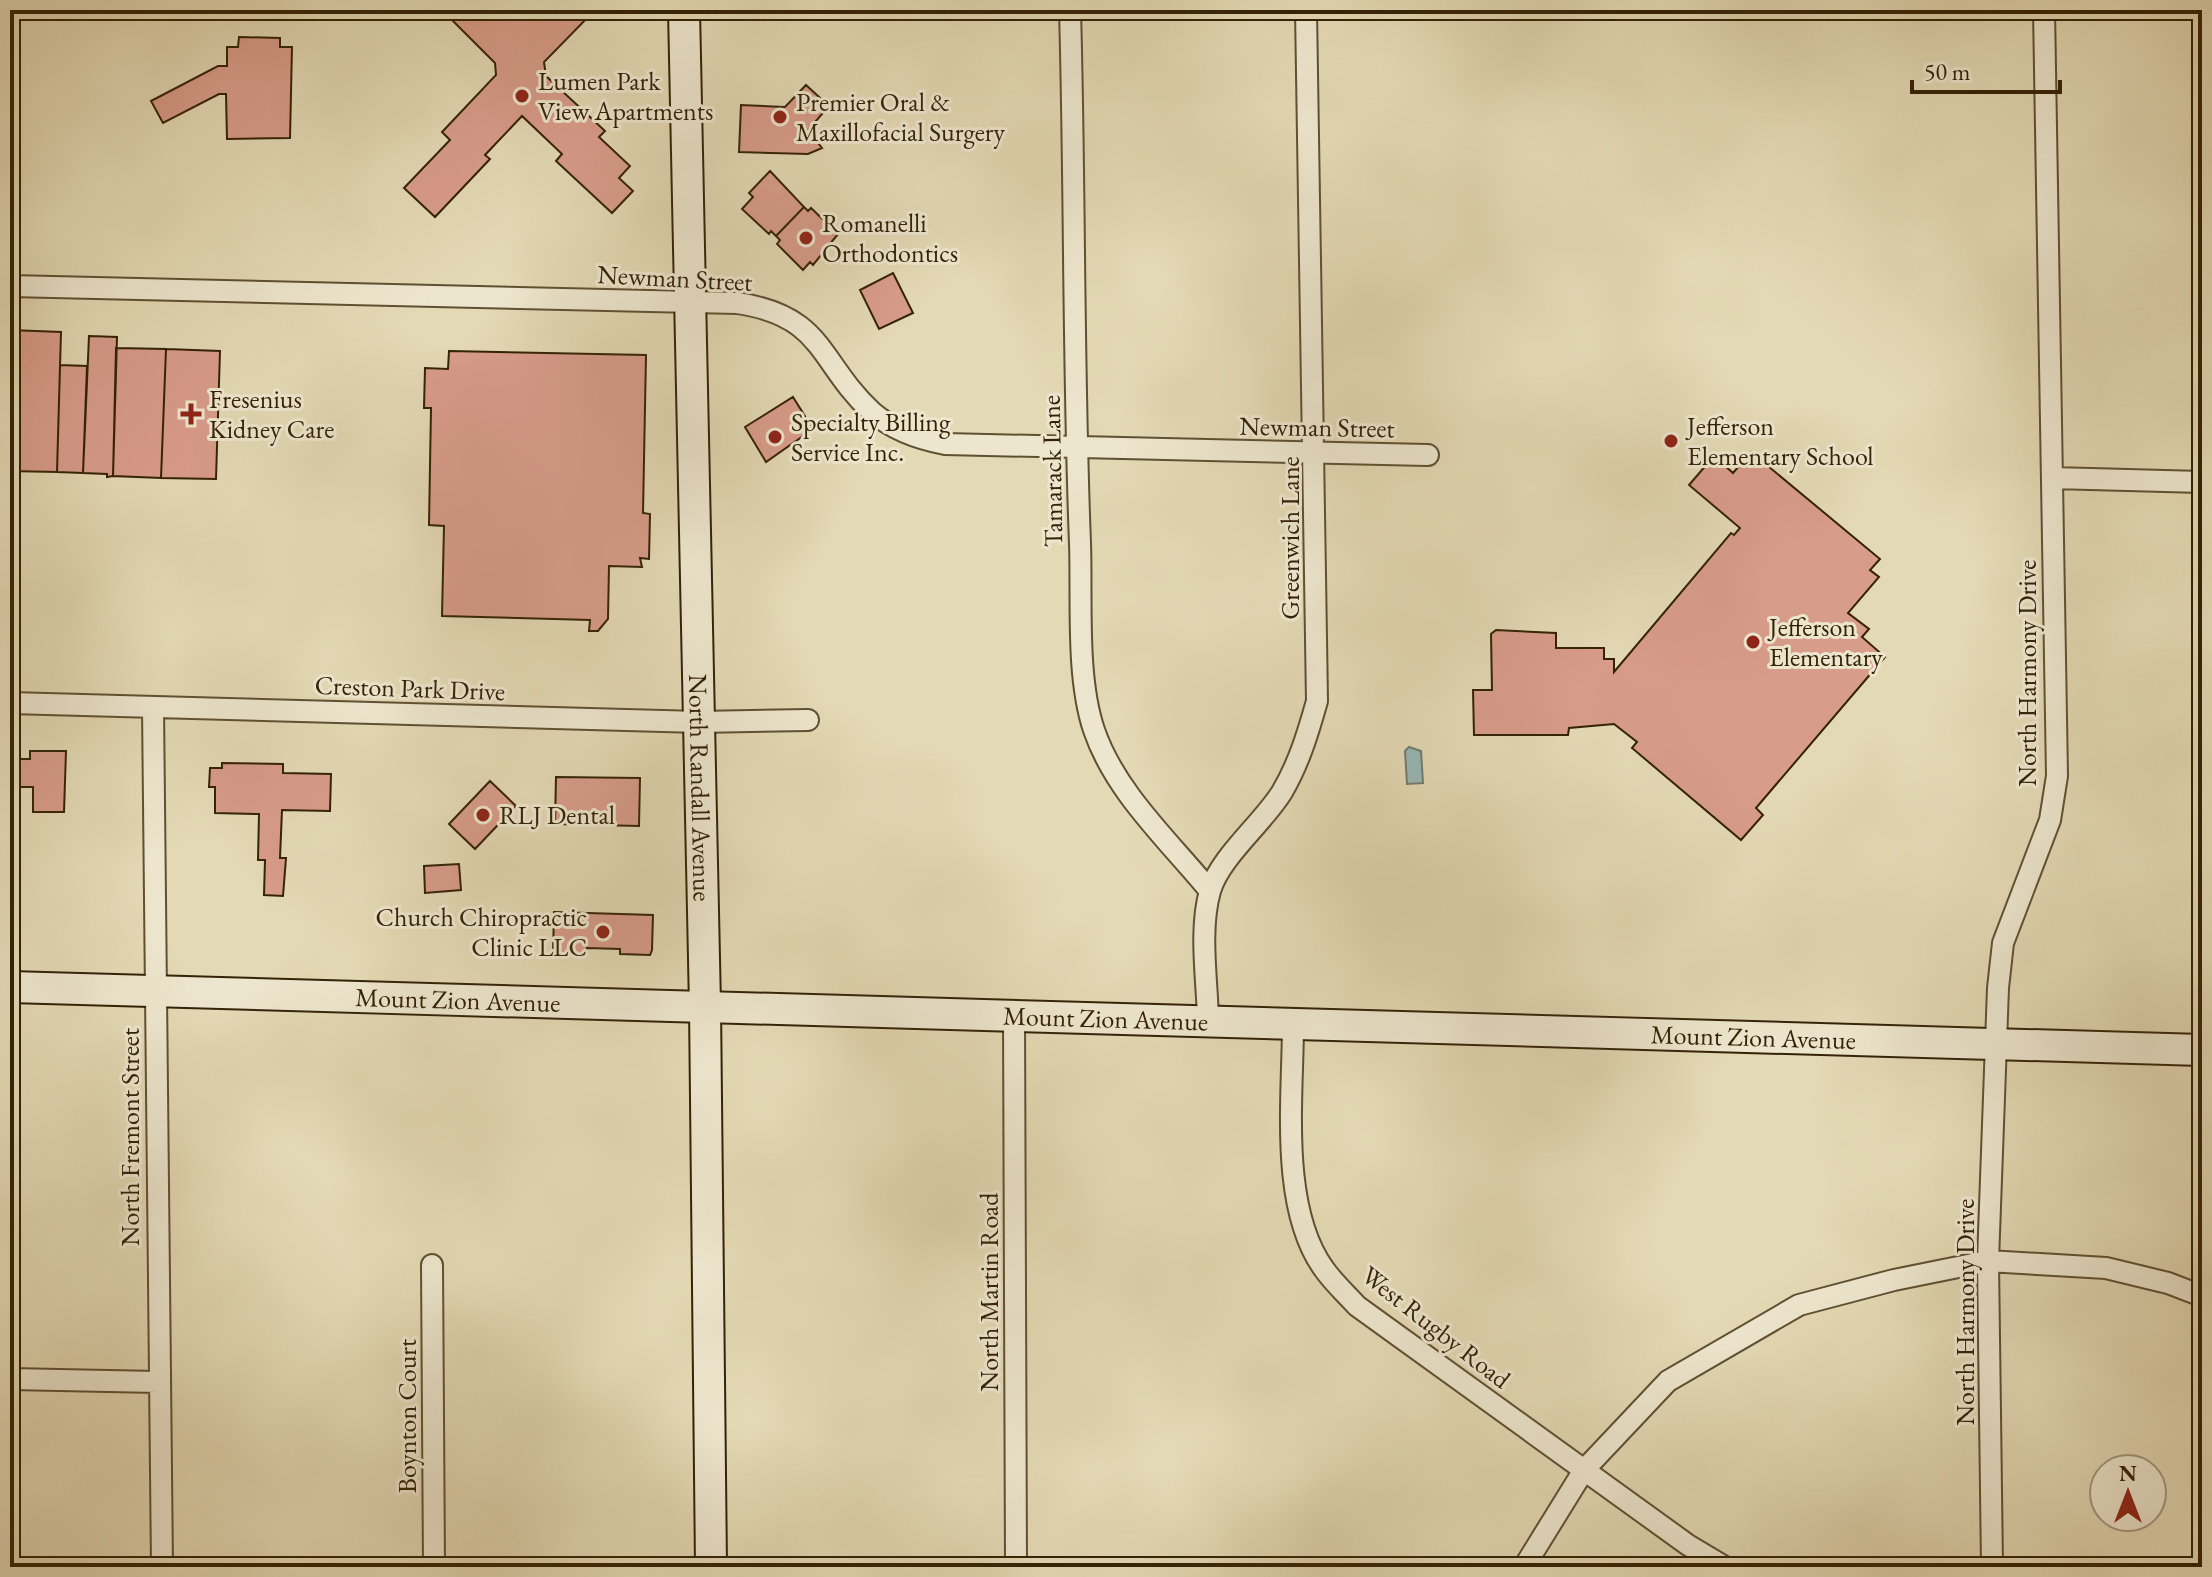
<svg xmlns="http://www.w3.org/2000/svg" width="2212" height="1577" font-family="'EB Garamond',serif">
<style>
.water{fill:#98b8b6;stroke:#707c70;stroke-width:2}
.building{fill:#d89c8a;stroke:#342207;stroke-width:2}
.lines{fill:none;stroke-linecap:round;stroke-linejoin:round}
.street-casing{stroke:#605032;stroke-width:24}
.secondary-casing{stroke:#342207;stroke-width:34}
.street{stroke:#ede6ce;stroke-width:20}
.secondary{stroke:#ede6ce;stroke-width:30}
.poi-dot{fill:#8f2418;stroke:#ede6ce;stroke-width:3}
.labels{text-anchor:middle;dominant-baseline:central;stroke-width:6;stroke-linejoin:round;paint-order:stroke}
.poi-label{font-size:26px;fill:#342207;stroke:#ede6ce;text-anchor:start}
.street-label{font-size:26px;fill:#342207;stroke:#ede6ce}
</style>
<rect width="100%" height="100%" fill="#e3d9b4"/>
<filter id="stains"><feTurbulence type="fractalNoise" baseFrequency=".0025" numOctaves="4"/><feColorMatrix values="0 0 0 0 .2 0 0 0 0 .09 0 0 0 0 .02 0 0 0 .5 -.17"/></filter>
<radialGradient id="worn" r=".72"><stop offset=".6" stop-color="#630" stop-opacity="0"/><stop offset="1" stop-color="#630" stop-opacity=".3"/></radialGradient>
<!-- water -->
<path class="water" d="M 1409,747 L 1421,751 L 1423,783 L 1407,784 L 1405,751 Z"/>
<!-- building -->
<path class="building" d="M 442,10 L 513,10 L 520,17 L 527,10 L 595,10 L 544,62 L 546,76 L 605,131 L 599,137 L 630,166 L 619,178 L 633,191 L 612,213 L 556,161 L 562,154 L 522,116 L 485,155 L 490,159 L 435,217 L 404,188 L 450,140 L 442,132 L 496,75 L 495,63 Z
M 239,37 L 280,38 L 280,47 L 292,47 L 290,138 L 227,139 L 226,94 L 219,94 L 163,123 L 151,101 L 218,66 L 227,66 L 227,47 L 238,47 Z
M 806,85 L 829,106 L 808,130 L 822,148 L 808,154 L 739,152 L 741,105 L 785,107 Z
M 770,171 L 804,207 L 776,236 L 771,231 L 769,234 L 742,209 L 753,197 L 749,193 Z
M 804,207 L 808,211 L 811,208 L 838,234 L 813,265 L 810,262 L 803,270 L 777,244 L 780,240 L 776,236 Z
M 893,273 L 913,313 L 879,329 L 860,290 Z
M 10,330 L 61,332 L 57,472 L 10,471 Z
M 89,336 L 117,337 L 113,476 L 107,477 L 107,474 L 83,473 Z
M 116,348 L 166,349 L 161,478 L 113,476 Z
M 166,349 L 220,351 L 216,479 L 161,478 Z
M 449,351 L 646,355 L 643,513 L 650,514 L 649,559 L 640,558 L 642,567 L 609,566 L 608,619 L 598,631 L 589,631 L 590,620 L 442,616 L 444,526 L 429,525 L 431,408 L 424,408 L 425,368 L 448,369 Z
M 60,365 L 87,366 L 83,473 L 57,472 Z
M 793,397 L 813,429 L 766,462 L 745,427 Z
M 1751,452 L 1880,559 L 1870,570 L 1879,577 L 1848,613 L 1869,629 L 1862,637 L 1885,657 L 1756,808 L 1763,815 L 1741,840 L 1632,748 L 1637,742 L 1614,724 L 1569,728 L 1568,735 L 1474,735 L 1473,690 L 1492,690 L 1491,634 L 1496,630 L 1556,633 L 1556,648 L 1604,648 L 1604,659 L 1614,659 L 1614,672 L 1731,533 L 1734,535 L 1740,528 L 1689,485 L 1714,456 L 1733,473 Z
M 10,751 L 17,751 L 17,759 L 30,759 L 30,751 L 66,751 L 64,812 L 33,812 L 33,787 L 12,787 L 10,808 Z
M 222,763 L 283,764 L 283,773 L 331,774 L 330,811 L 282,810 L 280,858 L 286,858 L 283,896 L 264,895 L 265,860 L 258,860 L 259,814 L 215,813 L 215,787 L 209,787 L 210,768 L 222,768 Z
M 556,777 L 640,778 L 639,826 L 555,824 Z
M 490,781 L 516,806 L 475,849 L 449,824 Z
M 459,864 L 461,890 L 425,893 L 424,866 Z
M 554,912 L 653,915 L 652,950 L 650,955 L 620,954 L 620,949 L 587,948 L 587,954 L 553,954 Z"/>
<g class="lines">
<defs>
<path id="street" d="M 1070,10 C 1075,188 1073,366 1080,543 C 1082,600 1076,677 1094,730 C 1115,792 1169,841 1210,891
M 10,286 L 737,303 C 825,316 818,362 872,412 C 893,430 918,439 945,444 L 1428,455
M 2053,478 L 2202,482
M 10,703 L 699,722 L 808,720
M 153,707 L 162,1567
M 1014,1016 L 1016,1567
M 1208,1019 C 1207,979 1199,930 1210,891 C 1220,857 1263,823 1282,792 C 1299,763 1308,733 1317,701 L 1306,10
M 1293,1023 C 1293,1097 1279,1207 1324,1269 C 1333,1282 1346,1294 1357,1306 L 1688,1545 L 1725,1567
M 432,1265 L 434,1567
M 10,1379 L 158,1382
M 1524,1567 L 1584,1470 L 1668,1381 L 1799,1305 L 1894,1280 L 1988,1261 L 2106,1268 L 2168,1283 L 2202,1296
M 1992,1567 L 1988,1261 L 1998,988 L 2003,943 L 2050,820 L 2057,776 L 2044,10"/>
<g id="secondary">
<path id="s1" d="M 684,10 L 705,1006 L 711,1567"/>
<path id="s2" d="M 10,987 L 2202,1050"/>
</g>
</defs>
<!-- street casing -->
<use href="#street" class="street-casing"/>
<!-- secondary casing -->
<use href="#secondary" class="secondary-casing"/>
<!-- street -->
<use href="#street" class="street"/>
<!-- secondary -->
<use href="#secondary" class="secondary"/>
</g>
<!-- markers -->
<g class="poi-dot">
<circle cx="522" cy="96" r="8"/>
<circle cx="780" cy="117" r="8"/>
<circle cx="806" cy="238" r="8"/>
<path d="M187 402h8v8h8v8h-8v8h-8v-8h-8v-8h8z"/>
<circle cx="775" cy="437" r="8"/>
<circle cx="1671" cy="441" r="8"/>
<circle cx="1753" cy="642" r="8"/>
<circle cx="483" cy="815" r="8"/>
<circle cx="603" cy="932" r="8"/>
</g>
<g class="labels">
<!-- poi labels -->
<g class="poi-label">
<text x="538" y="81">Lumen Park<tspan x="538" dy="30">View Apartments</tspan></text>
<text x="796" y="102">Premier Oral &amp;<tspan x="796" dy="30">Maxillofacial Surgery</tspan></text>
<text x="822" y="223">Romanelli<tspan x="822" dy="30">Orthodontics</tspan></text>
<text x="209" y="399">Fresenius<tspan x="209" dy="30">Kidney Care</tspan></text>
<text x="791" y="422">Specialty Billing<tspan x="791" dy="30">Service Inc.</tspan></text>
<text x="1687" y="426">Jefferson<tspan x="1687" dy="30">Elementary School</tspan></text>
<text x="1769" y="627">Jefferson<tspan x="1769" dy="30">Elementary</tspan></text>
<text x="499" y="815">RLJ Dental</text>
<text x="587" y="917" text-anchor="end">Church Chiropractic<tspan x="587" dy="30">Clinic LLC</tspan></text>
</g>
<!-- street labels -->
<g class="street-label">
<text transform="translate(675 278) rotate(3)">Newman Street</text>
<text transform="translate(1317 427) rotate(1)">Newman Street</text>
<text transform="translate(1052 471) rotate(-91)">Tamarack Lane</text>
<text transform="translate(1290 538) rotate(-90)">Greenwich Lane</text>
<text transform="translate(2027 673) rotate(-90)">North Harmony Drive</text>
<text transform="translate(410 688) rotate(2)">Creston Park Drive</text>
<text stroke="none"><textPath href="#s1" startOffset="778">North Randall Avenue</textPath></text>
<text stroke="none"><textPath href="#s2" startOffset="448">Mount Zion Avenue</textPath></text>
<text stroke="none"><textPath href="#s2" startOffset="1096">Mount Zion Avenue</textPath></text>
<text stroke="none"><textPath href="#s2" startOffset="1744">Mount Zion Avenue</textPath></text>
<text transform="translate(130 1137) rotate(-90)">North Fremont Street</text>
<text transform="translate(989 1292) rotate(-90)">North Martin Road</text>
<text transform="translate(1965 1312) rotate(-90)">North Harmony Drive</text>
<text transform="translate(1436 1327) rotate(38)">West Rugby Road</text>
<text transform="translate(407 1416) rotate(-90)">Boynton Court</text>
</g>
</g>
<!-- margin -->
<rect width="2212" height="1577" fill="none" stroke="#e3d9b4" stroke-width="40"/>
<rect x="12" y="12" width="2188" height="1553" fill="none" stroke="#342207" stroke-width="4"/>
<rect x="20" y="20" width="2172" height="1537" fill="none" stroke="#342207" stroke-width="2"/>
<!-- north arrow -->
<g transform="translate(2128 1493)"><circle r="38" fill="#ede6ce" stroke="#a3987e" stroke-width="2"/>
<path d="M0-6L14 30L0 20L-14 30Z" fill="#8f2418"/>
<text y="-12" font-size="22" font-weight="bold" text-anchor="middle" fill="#342207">N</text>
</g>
<!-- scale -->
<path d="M1912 80v12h148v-12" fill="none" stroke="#342207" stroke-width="4"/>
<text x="1924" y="80" font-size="24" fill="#342207" stroke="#ede6ce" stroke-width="6" paint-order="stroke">50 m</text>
<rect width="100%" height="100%" filter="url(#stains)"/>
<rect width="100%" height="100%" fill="url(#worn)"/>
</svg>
